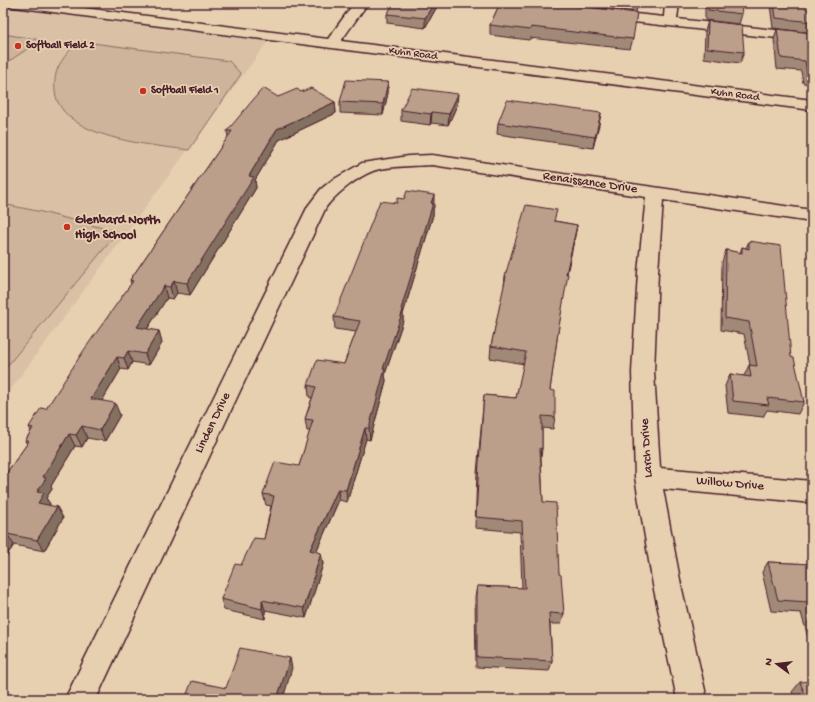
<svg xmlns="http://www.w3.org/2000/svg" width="815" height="702" font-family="'Gochi Hand',sans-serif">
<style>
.built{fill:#dac1a5}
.green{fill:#ceb49a;stroke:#8c6a62}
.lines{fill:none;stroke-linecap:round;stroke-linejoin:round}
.street-casing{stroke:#4a1f2b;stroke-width:3}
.street{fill:#e7d0b0;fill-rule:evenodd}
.wall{fill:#a18978;stroke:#4a1f2b}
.shaded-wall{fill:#836f61;stroke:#4a1f2b}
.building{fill:#bb9f8b;stroke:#4a1f2b}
.poi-dot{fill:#c8321e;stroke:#e7d0b0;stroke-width:1.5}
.labels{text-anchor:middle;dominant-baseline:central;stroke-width:3.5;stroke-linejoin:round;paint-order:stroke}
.far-poi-label{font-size:11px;font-weight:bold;fill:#4a1f2b;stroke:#e7d0b0;text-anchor:start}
.far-street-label{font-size:11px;fill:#4a1f2b;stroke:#e7d0b0}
.street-label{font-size:13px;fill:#4a1f2b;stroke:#e7d0b0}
.poi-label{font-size:13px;font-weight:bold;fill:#4a1f2b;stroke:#e7d0b0;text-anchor:start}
</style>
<rect width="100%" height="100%" fill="#e7d0b0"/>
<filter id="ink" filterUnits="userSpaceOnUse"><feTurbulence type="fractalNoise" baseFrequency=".025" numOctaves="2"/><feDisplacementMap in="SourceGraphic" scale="8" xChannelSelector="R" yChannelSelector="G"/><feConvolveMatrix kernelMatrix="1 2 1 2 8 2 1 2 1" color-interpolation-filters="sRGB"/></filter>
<g filter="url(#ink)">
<!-- built -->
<path class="built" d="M 3,6 L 269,40 L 3,400 Z"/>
<!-- green -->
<path class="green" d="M 3,34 L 41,40 L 3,65 Z
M 78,41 L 229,61 L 241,74 L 189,150 C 152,145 62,139 55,92 C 54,82 55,71 61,62 C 65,55 72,48 78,41 Z
M 3,204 L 42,212 L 118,232 L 3,371 Z"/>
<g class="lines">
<defs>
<path id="street" d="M 7,3 L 45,3 L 328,39 L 354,3 L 368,3 L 341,41 L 812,100 L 812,110 L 14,7 L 9,6 Z
M 665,3 L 679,3 L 677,19 L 812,34 L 812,42 L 607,19 L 602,18 L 600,15 L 602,12 L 607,11 L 664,17 Z
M 432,155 L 812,210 L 812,222 L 663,200 L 658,272 L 654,372 L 660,468 L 812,481 L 812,503 L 663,489 L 681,585 L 707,699 L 677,699 L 653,585 L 635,477 L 632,372 L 638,272 L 646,197 L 432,165 C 416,166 387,166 373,171 C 357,177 336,194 326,207 L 96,699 L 65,699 L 308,206 L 321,189 L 331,181 L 362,163 L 409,156 Z"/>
</defs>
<!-- street casing -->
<use href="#street" class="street-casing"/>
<!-- street -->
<use href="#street" class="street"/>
</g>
<!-- wall -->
<path class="wall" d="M 439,3 L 425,28 L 387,23 L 387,14 Z
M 500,3 L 633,39 L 630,49 L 530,38 L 529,40 L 490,35 L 490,25 Z
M 555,3 L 638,3 L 636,12 Z
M 705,3 L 812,3 L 812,33 L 773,28 L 770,5 L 741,7 L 742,14 L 739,24 L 705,20 Z
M 708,21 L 744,52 L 740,63 L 704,58 L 705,31 Z
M 777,29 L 812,33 L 812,84 L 803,83 L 801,71 L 777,69 L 774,39 Z
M 388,82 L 388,93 L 383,115 L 340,113 L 340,102 Z
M 301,92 L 335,102 L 336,113 L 279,140 L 255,180 L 256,188 L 190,295 L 177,293 L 173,299 L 167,298 L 147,329 L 159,331 L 162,343 L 149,365 L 132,362 L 128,370 L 121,369 L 102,401 L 120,415 L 105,441 L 87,438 L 82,447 L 75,446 L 51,486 L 52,489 L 46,498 L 50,504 L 49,506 L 57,507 L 63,518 L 44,551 L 14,545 L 3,561 L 3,478 L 27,444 L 25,441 L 31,431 L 29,427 L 46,409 L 131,284 L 130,280 L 228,137 L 227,131 L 278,97 Z
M 457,105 L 448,125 L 431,123 L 430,125 L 401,121 L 401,110 Z
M 601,113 L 593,148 L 497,134 L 498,123 Z
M 434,207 L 433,209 L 433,215 L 403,314 L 403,321 L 385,374 L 386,381 L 370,440 L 366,439 L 347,502 L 339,500 L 316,552 L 321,553 L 323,564 L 306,618 L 265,610 L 265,619 L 224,610 L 221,599 L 241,565 L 264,539 L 271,506 L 266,505 L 263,494 L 299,466 L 310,431 L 307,431 L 305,419 L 312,398 L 309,397 L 308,385 L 344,364 L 356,332 L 335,329 L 334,317 Z
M 555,221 L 577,225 L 567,274 L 558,332 L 550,390 L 555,417 L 553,429 L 542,428 L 542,449 L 541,457 L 543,502 L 559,574 L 564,614 L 561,624 L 550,624 L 552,661 L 549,671 L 476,667 L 475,597 L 477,586 L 522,588 L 520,532 L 475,528 L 477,473 L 484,395 L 516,398 L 524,364 L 490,358 L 491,346 L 504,288 L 505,276 Z
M 749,241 L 791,357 L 804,402 L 798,414 L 767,410 L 763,417 L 728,413 L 725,386 L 730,374 L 744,376 L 749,365 L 750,365 L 744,334 L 721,330 L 722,262 L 726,250 L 740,253 L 742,247 L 746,248 Z
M 768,562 L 812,564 L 812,644 L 810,644 L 801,613 L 771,611 L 762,572 Z
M 800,682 L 812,699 L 795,699 L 792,692 Z"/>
<!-- shaded-wall -->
<path class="shaded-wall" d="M 434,3 L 439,3 L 425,28 L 425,18 Z
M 388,82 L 388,93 L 383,115 L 383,104 Z
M 458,94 L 457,105 L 448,125 L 449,114 Z
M 335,102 L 336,113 L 279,140 L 255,180 L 256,188 L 190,295 L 187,283 L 249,176 L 277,129 Z
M 432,112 L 431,123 L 430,125 L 431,114 Z
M 601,113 L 599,125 L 593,148 L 595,137 Z
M 434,195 L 434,207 L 433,209 L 433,215 L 403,314 L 403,321 L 385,374 L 386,381 L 370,440 L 369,428 L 383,369 L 431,203 Z
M 577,225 L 575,236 L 564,286 L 566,274 Z
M 174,281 L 177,293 L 173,299 L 170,287 Z
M 164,286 L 167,298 L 141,339 L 137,327 Z
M 159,331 L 162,343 L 149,365 L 145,354 Z
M 128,351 L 132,362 L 128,370 L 124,358 Z
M 117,357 L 121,369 L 96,411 L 91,399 Z
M 115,403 L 120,415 L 105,441 L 100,430 Z
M 82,426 L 87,438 L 82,447 L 76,435 Z
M 365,428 L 366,439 L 347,502 L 346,490 Z
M 69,434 L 75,446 L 51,486 L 52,489 L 46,498 L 50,504 L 44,514 L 38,503 L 37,492 L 43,477 Z
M 338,489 L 339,500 L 312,561 L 310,550 Z
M 57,507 L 63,518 L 44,551 L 37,540 Z
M 7,534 L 14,545 L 3,561 L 3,539 Z
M 321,553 L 323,564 L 306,618 L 304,608 Z
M 262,600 L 265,610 L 265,619 L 262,609 Z
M 290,658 L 292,668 L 283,699 L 277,699 Z"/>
<!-- building -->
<path class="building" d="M 394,3 L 434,3 L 425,18 L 387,14 Z
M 500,3 L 551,3 L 637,13 L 633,39 L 531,27 L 530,30 L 490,25 Z
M 708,3 L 741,3 L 742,14 L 708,10 Z
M 774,3 L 812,3 L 812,22 L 776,18 Z
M 708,21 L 742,25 L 744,52 L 707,48 Z
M 777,29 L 812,33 L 812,73 L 807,73 L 805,61 L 781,58 Z
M 346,80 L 388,82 L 383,104 L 340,102 Z
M 263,88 L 278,97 L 297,89 L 301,92 L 311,88 L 335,102 L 277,129 L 249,176 L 254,177 L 187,283 L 174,281 L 170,287 L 164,286 L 137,327 L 159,331 L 145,354 L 128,351 L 124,358 L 117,357 L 91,399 L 115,403 L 100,430 L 82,426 L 76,435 L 69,434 L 43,477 L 46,478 L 37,492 L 44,493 L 38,503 L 57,507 L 37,540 L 7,534 L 3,539 L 3,478 L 29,441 L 25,441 L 33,428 L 29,427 L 41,408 L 46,409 L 84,350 L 133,281 L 130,280 L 232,131 L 227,131 Z
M 412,88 L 458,94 L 449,114 L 432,112 L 431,114 L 401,110 Z
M 507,100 L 601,113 L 595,137 L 498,123 Z
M 407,191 L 434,195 L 431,203 L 433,203 L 401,309 L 403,310 L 383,369 L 385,369 L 369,428 L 365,428 L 346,490 L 338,489 L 310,550 L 321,553 L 304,608 L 262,600 L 262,609 L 221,599 L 235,564 L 241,565 L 254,538 L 264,539 L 274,496 L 263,494 L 275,462 L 299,466 L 313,420 L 305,419 L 316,387 L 308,385 L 317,360 L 344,364 L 360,321 L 334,317 L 380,201 L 397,203 L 397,198 L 404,199 Z
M 526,205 L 557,210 L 554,221 L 577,225 L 566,274 L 568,274 L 558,332 L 550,390 L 555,391 L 555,417 L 542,416 L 542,449 L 540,448 L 543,502 L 556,503 L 559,574 L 561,575 L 564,614 L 549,613 L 552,661 L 477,657 L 477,586 L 525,588 L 522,521 L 476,517 L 479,462 L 484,395 L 516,398 L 526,352 L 491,346 L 506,276 L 505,276 Z
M 749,241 L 781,246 L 791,357 L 794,358 L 804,402 L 767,398 L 769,405 L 733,401 L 730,374 L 751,377 L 749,365 L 757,366 L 749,322 L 725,318 L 726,250 L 742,253 L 742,247 L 749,249 Z
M 768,562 L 812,564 L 812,615 L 808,602 L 778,600 Z
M 240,648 L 290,658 L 277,699 L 185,699 L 192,681 L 226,688 Z
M 812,681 L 812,699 L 807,699 L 800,682 Z"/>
</g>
<!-- markers -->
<g class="poi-dot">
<circle cx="18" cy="46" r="4"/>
<circle cx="143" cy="91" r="4"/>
<circle cx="67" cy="227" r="4"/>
</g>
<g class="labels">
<!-- far-poi labels -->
<g class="far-poi-label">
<text x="26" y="46">Softball Field 2</text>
<text x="151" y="91">Softball Field 1</text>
</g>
<!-- far-street labels -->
<g class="far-street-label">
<text transform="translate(413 54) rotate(7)">Kuhn Road</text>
<text transform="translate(735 95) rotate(7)">Kuhn Road</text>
</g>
<!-- street labels -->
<g class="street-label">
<text transform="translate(590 183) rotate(8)">Renaissance Drive</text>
<text transform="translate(213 423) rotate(-64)">Linden Drive</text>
<text transform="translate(647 448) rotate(-94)">Larch Drive</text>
<text transform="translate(730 484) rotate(5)">Willow Drive</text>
</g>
<!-- poi labels -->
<g class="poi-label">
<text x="75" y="220">Glenbard North<tspan x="75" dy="15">High School</tspan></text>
</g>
</g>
<!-- margin -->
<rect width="815" height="702" fill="none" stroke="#e7d0b0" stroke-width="16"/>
<rect x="8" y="8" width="799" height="686" fill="none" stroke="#4a1f2b" stroke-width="1.5" filter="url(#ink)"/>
<!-- north arrow -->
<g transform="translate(777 664) rotate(285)" stroke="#e7d0b0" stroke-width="3" paint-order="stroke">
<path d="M0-3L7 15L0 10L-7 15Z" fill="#4a1f2b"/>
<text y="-6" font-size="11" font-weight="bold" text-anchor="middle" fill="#4a1f2b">N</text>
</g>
</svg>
